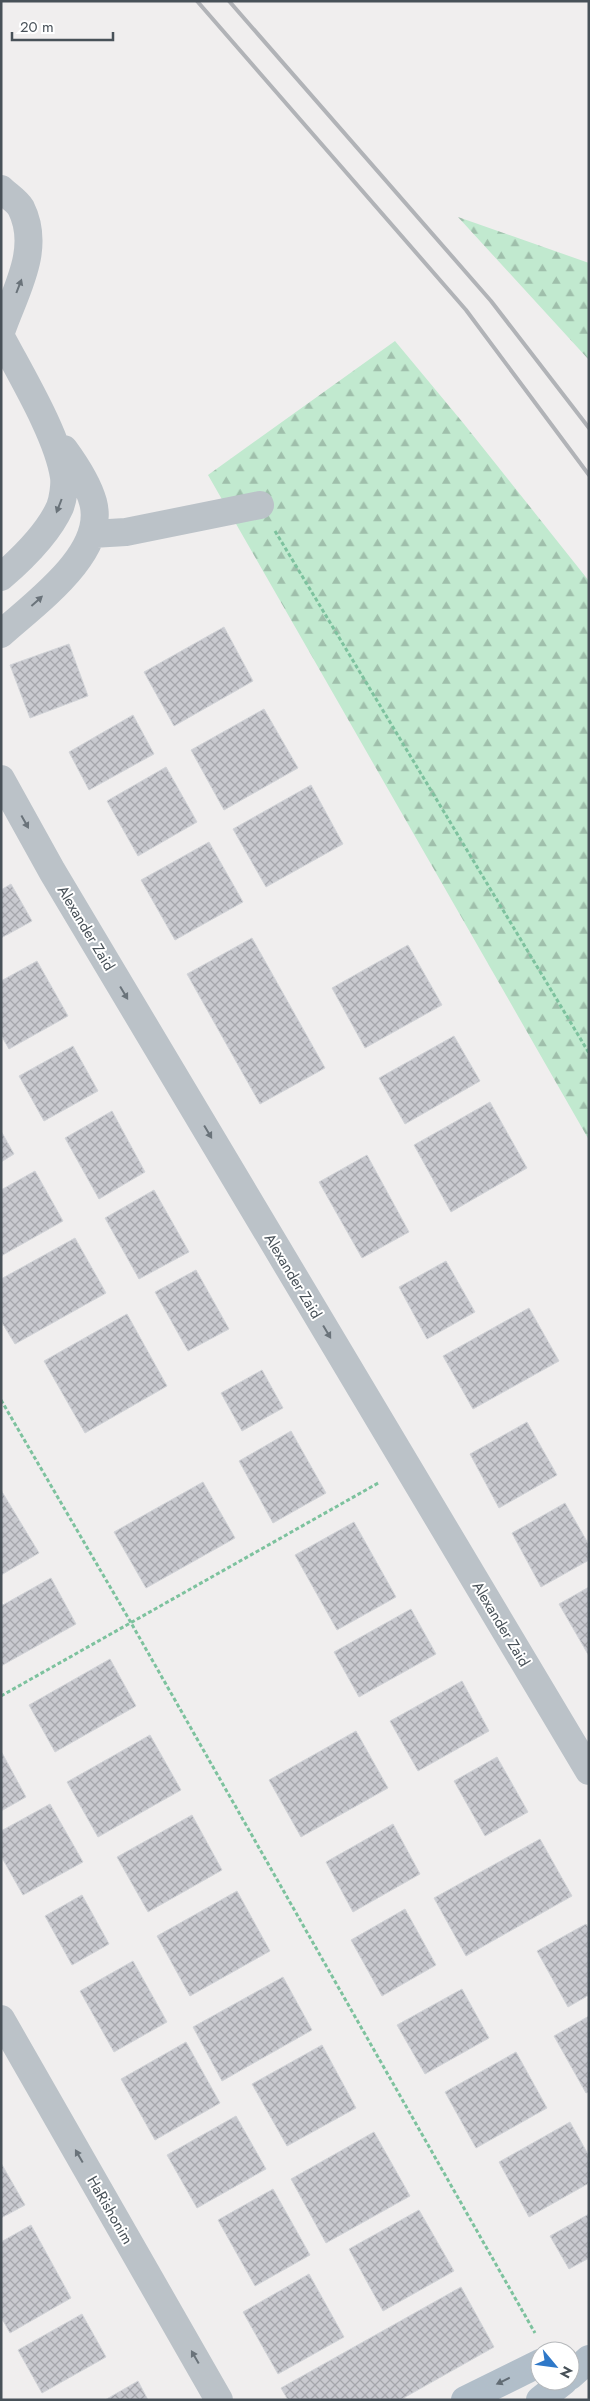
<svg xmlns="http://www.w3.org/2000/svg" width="590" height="2401" font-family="Jost,sans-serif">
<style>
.forest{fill:url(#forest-firs)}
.building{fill:url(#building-cross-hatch);stroke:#d2d4d8}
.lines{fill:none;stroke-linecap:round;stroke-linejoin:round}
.path{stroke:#7dc29e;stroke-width:3;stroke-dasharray:4 2.5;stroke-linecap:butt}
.minor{stroke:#bbc2c8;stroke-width:28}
.major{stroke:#b1bec9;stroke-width:28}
.rail{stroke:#b1b3b7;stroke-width:4}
.oneway{fill:#6a737a}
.oneway2{fill:#626c74}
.labels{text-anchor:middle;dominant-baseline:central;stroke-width:4;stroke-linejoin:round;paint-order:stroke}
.street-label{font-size:15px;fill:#485158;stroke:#fff}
</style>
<defs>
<pattern id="forest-firs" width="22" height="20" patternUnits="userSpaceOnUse" patternTransform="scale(1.25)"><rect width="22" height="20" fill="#c1e9cf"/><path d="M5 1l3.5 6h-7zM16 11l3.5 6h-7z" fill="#9fbfab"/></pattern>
<pattern id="building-cross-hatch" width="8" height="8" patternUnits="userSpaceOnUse" patternTransform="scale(1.25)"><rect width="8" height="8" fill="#c9cad0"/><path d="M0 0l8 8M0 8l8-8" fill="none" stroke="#a5a6ac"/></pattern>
</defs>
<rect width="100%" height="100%" fill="#f0eeee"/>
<!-- forest -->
<path class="forest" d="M 458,217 L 589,263 L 589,360 Z
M 395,341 L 464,424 L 589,581 L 589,1140 L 208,475 Z"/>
<!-- building -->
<path class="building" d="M 224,627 L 253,681 L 174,726 L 144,672 Z
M 69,644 L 88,696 L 30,718 L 10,665 Z
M 264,709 L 298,768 L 224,810 L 191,750 Z
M 133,715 L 154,754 L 89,790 L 69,752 Z
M 166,767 L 197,822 L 138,856 L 107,801 Z
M 311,785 L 343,844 L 266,887 L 233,829 Z
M 209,842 L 243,902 L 175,940 L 141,880 Z
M 11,884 L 32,921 L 1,938 L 1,890 Z
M 252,938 L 325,1068 L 260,1104 L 187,974 Z
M 408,945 L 442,1005 L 365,1048 L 332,988 Z
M 37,961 L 68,1016 L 9,1049 L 1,1035 L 1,981 Z
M 454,1036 L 480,1081 L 405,1124 L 379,1078 Z
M 73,1046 L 98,1091 L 44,1121 L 19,1076 Z
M 490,1102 L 527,1168 L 451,1212 L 414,1145 Z
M 112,1111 L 145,1172 L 99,1199 L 65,1138 Z
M 1,1131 L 14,1154 L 1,1162 Z
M 367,1155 L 409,1232 L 362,1258 L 319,1182 Z
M 35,1171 L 63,1221 L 1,1256 L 1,1190 Z
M 154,1190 L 189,1252 L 139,1279 L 105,1218 Z
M 75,1238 L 106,1293 L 15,1344 L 1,1321 L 1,1279 Z
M 446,1261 L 475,1312 L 427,1339 L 399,1287 Z
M 196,1270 L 229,1329 L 188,1351 L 155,1292 Z
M 529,1308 L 559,1361 L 473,1409 L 443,1356 Z
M 127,1314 L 167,1386 L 85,1433 L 44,1361 Z
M 262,1370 L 283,1408 L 242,1431 L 221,1393 Z
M 527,1422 L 557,1475 L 499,1508 L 470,1454 Z
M 291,1431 L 326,1493 L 273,1523 L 239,1461 Z
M 203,1482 L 235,1538 L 146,1588 L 114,1532 Z
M 1,1490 L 39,1553 L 1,1575 Z
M 565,1503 L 589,1545 L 589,1560 L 541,1587 L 512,1533 Z
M 354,1522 L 396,1597 L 337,1630 L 295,1555 Z
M 51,1578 L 76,1624 L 1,1666 L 1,1606 Z
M 589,1587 L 589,1656 L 559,1604 Z
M 411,1609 L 436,1654 L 359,1697 L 334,1652 Z
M 110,1659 L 136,1706 L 55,1752 L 29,1705 Z
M 462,1681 L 489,1731 L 418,1771 L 390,1721 Z
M 356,1731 L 388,1788 L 301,1837 L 269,1780 Z
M 150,1735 L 181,1790 L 98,1837 L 67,1782 Z
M 1,1751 L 26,1797 L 1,1811 Z
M 497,1757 L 528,1812 L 485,1836 L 454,1781 Z
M 50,1804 L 83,1862 L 23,1895 L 1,1856 L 1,1831 Z
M 192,1815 L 222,1870 L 148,1912 L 117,1857 Z
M 393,1824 L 420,1874 L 353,1912 L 326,1862 Z
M 540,1839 L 572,1896 L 466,1956 L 434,1898 Z
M 237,1891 L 270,1951 L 190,1996 L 157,1936 Z
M 82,1895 L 109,1944 L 72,1965 L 45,1916 Z
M 405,1909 L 436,1965 L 382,1996 L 351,1940 Z
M 586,1924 L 589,1929 L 589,1995 L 568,2007 L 537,1951 Z
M 133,1961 L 167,2022 L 114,2052 L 80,1991 Z
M 283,1977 L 312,2030 L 222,2081 L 193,2027 Z
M 462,1989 L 489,2038 L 425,2074 L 397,2025 Z
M 589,2016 L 589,2092 L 586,2093 L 554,2036 Z
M 186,2042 L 220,2103 L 155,2140 L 121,2079 Z
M 322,2045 L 356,2108 L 287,2146 L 252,2084 Z
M 516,2052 L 547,2108 L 476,2148 L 445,2092 Z
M 236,2116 L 266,2169 L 197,2208 L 167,2155 Z
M 570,2122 L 589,2156 L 589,2183 L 529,2217 L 499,2162 Z
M 374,2132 L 410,2196 L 326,2243 L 291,2179 Z
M 1,2163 L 25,2205 L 1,2218 Z
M 273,2189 L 310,2255 L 255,2286 L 218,2220 Z
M 419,2210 L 454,2271 L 383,2311 L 349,2249 Z
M 589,2214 L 589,2258 L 569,2269 L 550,2236 Z
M 31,2225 L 71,2298 L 10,2333 L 1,2317 L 1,2242 Z
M 309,2274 L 344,2337 L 278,2374 L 243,2312 Z
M 461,2287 L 494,2347 L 400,2400 L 288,2400 L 281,2388 Z
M 82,2314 L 106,2357 L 42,2393 L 18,2350 Z
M 138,2381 L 148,2400 L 105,2400 Z"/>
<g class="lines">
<!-- path -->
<path class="path" d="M 275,531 L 589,1053
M 1,1400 L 130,1621 L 535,2333
M 1,1696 L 380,1482"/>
<!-- minor -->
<path class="minor" d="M 1,189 C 7,195 17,201 21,208 C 42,250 14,293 1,332
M 1,337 C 21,375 58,436 64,477 C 65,485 63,499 60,507 C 48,534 23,558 1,577
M 92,534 L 126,532 L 260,505
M 1,634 C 34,604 107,553 93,502 C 88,484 75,464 64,449
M 1,779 L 52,871 L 589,1771
M 1,2019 L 219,2400"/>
<!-- major -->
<path class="major" d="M 570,2376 L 589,2359
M 465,2400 L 540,2363
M 540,2400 L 564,2381"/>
<!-- rail -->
<path class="rail" d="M 197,1 L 466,310 L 589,475
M 229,1 L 491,301 L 589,428"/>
</g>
<!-- one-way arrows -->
<defs><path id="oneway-solid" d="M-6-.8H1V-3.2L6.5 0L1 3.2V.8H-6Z" transform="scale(1.25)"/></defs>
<g class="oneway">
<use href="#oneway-solid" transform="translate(19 286) rotate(-69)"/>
<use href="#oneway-solid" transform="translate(59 506) rotate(111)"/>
<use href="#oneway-solid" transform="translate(37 601) rotate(-42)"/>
<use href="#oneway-solid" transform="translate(25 822) rotate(61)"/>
<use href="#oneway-solid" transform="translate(124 993) rotate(59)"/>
<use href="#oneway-solid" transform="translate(208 1132) rotate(59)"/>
<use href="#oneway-solid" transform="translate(327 1332) rotate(59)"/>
<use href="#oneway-solid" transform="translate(79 2156) rotate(-120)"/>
<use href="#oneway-solid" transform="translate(195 2357) rotate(-120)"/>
</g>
<use class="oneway2" href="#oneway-solid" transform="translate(503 2381) rotate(154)"/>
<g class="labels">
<!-- street labels -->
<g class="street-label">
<text transform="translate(86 928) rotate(59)">Alexander Zaid</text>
<text transform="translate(293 1276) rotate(59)">Alexander Zaid</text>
<text transform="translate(501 1624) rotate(59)">Alexander Zaid</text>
<text transform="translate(110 2210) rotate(60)">HaRishonim</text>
</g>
</g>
<!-- border -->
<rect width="590" height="2401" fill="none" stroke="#485158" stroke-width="5"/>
<!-- north arrow -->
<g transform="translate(555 2366) rotate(119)"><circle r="24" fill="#ffffff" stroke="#b6b9bc"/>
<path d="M0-4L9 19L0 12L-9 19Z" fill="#2f78c8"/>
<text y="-8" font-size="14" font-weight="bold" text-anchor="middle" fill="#485158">N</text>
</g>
<!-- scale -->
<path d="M12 32v8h101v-8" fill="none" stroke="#485158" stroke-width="2.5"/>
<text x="20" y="32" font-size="15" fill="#485158" stroke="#ffffff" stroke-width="4" paint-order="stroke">20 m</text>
</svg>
